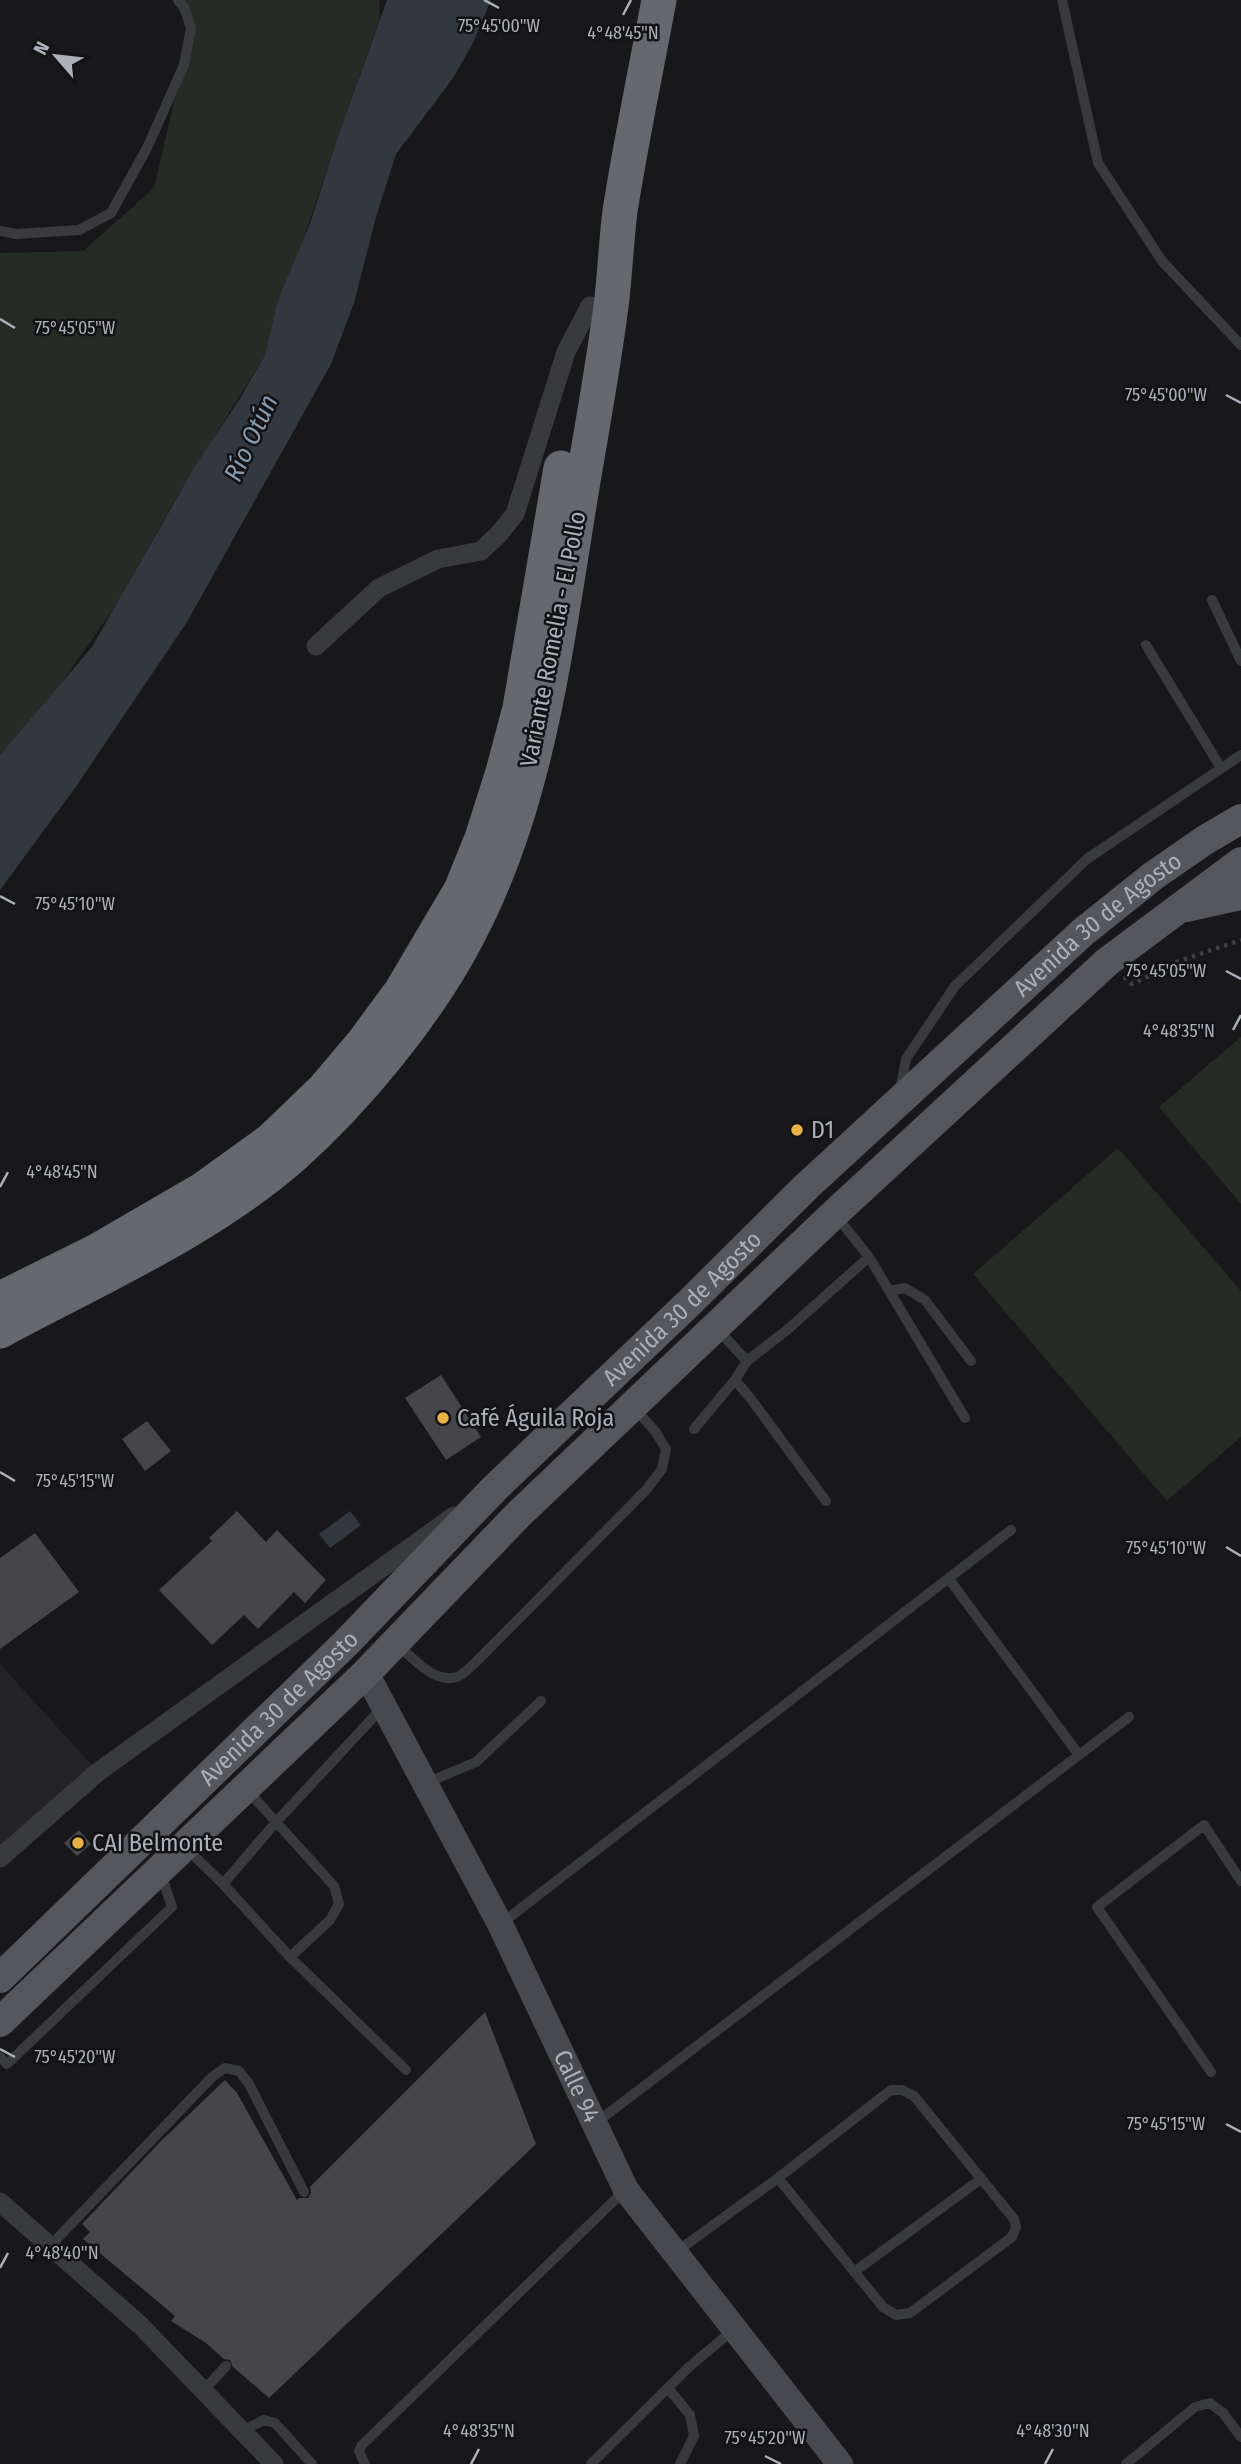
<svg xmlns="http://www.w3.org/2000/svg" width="1241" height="2464" font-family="'Fira Sans Condensed',sans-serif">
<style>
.built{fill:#242427}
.green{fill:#242c25}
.water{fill:#31383f}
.building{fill:#45454a}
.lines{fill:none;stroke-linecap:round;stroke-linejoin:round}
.path{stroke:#3f4145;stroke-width:4.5;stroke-dasharray:3.5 5;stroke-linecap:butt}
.lane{stroke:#393a3e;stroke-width:10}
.street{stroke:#393a3e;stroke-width:19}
.secondary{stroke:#47494e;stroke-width:26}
.primary{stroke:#55575d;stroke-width:30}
.highway{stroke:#65686f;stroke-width:35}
.ticks{fill:none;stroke:#abafb8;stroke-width:2.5}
.poi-dot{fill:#e6b244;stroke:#131315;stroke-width:2.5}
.labels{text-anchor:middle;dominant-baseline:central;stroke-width:5;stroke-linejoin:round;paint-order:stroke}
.street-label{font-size:24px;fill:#abafb8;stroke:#131315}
.poi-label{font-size:24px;fill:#abafb8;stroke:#131315;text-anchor:start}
.water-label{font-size:26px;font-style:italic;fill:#859cb1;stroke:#131315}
.ticks-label{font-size:18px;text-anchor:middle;fill:#abafb8;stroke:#131315;stroke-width:5;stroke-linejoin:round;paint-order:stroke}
</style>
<rect width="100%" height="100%" fill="#18181a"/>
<!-- built -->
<path class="built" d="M 0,1664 L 98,1772 L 0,1858 Z"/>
<!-- green -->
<path class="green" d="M 172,0 L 379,0 L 380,18 L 336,142 L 265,355 L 172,505 L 115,607 L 52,696 L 0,757 L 0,253 L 83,251 L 154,188 L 191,28 Z
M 1241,1037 L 1241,1204 L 1159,1107 Z
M 1118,1148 L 1241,1291 L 1241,1437 L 1167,1501 L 973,1274 Z"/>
<!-- water -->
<path class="water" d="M 387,0 L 491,0 L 473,43 L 453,78 L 396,154 L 376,217 L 354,303 L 331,364 L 187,622 L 75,788 L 0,890 L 0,755 L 92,647 L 195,466 L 239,400 L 265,355 L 278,300 L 310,224 L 336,142 Z
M 350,1511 L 361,1525 L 330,1548 L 319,1534 Z"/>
<!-- building -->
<path class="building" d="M 441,1375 L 481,1437 L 446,1460 L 405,1398 Z
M 147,1421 L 171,1451 L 145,1471 L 122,1439 Z
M 237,1511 L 266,1542 L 277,1530 L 326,1580 L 305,1603 L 294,1592 L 258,1629 L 244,1615 L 212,1645 L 159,1590 L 212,1541 L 209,1538 Z
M 35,1533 L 79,1592 L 0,1649 L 0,1558 Z
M 79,1830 L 91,1844 L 77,1856 L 64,1843 Z
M 485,2012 L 536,2144 L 269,2398 L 233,2367 L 230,2360 L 224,2359 L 206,2343 L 171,2321 L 175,2316 L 83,2239 L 90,2232 L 82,2224 L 160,2142 L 225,2080 L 237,2093 L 297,2200 L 299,2198 L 308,2198 L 311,2193 L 310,2187 Z"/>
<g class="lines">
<!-- path -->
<path class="path" d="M 1124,977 L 1132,984 L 1179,961 L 1241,940"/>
<!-- lane -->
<path class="lane" d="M 1062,0 L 1098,163 L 1162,261 L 1241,345
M 0,231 L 16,234 L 79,230 L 111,213 L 147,148 L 184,65 L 191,28 L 184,7 L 178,0
M 1212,600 L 1241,661
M 1146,645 L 1221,768
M 900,1091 L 906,1059 L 955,986 L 1087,859 L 1241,755
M 837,1217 L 869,1257 L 965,1418
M 890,1291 L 905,1288 L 925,1300 L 971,1361
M 718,1330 L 747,1361
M 735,1380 L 751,1399 L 826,1501
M 694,1429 L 735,1380 L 747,1361 L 787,1330 L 869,1257
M 949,1579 L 1079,1755
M 398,1645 C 413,1658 434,1684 457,1677 C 463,1675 470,1667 475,1663 L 646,1490 L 662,1469 L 666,1449 L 655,1431 L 636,1410
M 426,1783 L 476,1762 L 541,1701
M 248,1791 L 334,1886 L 339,1904 L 330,1920 L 290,1957
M 187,1849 L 223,1884 L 290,1957 L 406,2070
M 223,1884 L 277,1821 L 382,1708
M 502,1923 L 1011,1530
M 0,2057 L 7,2064 L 172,1907 L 161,1874
M 1211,2072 L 1097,1907 L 1204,1825 L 1241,1881
M 597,2122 L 1129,1717
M 49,2247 L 212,2077 L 225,2068 L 239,2071 L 249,2084 L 304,2192
M 676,2252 L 778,2178 L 891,2090 L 902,2090 L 914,2096 L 1014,2219 L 1016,2227 L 1012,2237 L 910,2313 L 896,2315 L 883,2307 L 778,2178
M 854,2272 L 981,2179
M 668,2388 L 690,2415 L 694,2436 L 680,2464
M 204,2390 L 226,2366
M 242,2431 L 264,2420 L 275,2423 L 312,2464
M 365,2464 L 359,2451 L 362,2445 L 625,2190
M 591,2464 L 689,2367 L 733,2330
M 1126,2464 L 1195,2407 L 1210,2403 L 1223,2413 L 1241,2437"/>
<!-- street -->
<path class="street" d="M 316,646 L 379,588 L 438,559 L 481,551 L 498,535 L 515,514 L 566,352 L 590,306
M 0,1858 L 98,1772 L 454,1516
M 0,2202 L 140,2325 L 274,2464"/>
<!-- secondary -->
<path class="secondary" id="s1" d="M 366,1673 L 500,1924 L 626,2190 L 840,2464"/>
<!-- primary -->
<g class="primary">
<path d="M 1186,907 L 1241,895"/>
<path id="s2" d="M 0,1978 L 346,1643 L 495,1488 L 690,1302 L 807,1186 L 1083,932 L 1153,876 L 1205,840 L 1241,819"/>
<path d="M 0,2022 L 366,1673 L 517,1516 L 834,1214 L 1107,962 L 1241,862"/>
</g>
<!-- highway -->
<path class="highway" d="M 0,1299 L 97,1251 L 202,1190 L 270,1141 L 324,1089 L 363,1043 L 402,990 L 461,890 L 482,838 L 503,772 L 520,708 L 561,468
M 0,1331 C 100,1277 207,1231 293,1156 C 357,1099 426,1015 466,939 C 535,811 554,660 577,518 C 588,448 602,377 611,306 C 615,275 616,243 620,211 C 631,141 646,70 659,0"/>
</g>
<!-- ticks -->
<path class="ticks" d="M 484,0 L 499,8M 623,15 L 631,0M 0,319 L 15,328M 1226,395 L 1241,403M 0,896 L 15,904M 1226,971 L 1241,979M 1233,1030 L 1241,1015M 0,1187 L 8,1172M 0,1472 L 15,1481M 1226,1547 L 1241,1556M 0,2049 L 15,2057M 1226,2124 L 1241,2132M 0,2268 L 8,2253M 765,2456 L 781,2464M 471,2464 L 479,2449M 1045,2464 L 1053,2449"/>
<!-- markers -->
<g class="poi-dot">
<circle cx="797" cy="1130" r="7"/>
<circle cx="443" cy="1418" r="7"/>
<circle cx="78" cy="1843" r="7"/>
</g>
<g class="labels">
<!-- street labels -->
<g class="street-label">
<text transform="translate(553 639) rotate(-79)">Variante Romelia - El Pollo</text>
<text stroke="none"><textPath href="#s2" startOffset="1522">Avenida 30 de Agosto</textPath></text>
<text stroke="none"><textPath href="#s2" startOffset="956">Avenida 30 de Agosto</textPath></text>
<text stroke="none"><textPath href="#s2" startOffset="388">Avenida 30 de Agosto</textPath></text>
<text stroke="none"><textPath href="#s1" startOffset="464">Calle 94</textPath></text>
</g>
<!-- poi labels -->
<g class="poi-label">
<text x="811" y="1130">D1</text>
<text x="457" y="1418">Café Águila Roja</text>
<text x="92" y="1843">CAI Belmonte</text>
</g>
<!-- water labels -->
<g class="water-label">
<text transform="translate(251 438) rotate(-65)">Río Otún</text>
</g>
</g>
<g class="ticks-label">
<text x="499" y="32">75°45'00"W</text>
<text x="623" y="39">4°48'45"N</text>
<text x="75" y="334">75°45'05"W</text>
<text x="1166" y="401">75°45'00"W</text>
<text x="75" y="910">75°45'10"W</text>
<text x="1166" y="977">75°45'05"W</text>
<text x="1179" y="1037">4°48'35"N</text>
<text x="62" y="1178">4°48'45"N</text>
<text x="75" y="1487">75°45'15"W</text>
<text x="1166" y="1554">75°45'10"W</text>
<text x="75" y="2063">75°45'20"W</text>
<text x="1166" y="2130">75°45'15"W</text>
<text x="62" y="2259">4°48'40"N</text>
<text x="479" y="2437">4°48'35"N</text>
<text x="1053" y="2437">4°48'30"N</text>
<text x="765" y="2444">75°45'20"W</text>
</g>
<!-- north arrow -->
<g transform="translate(56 56) rotate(298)" stroke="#131315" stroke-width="5" paint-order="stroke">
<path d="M0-5L12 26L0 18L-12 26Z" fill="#abafb8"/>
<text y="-10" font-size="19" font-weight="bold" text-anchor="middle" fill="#abafb8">N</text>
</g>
</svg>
